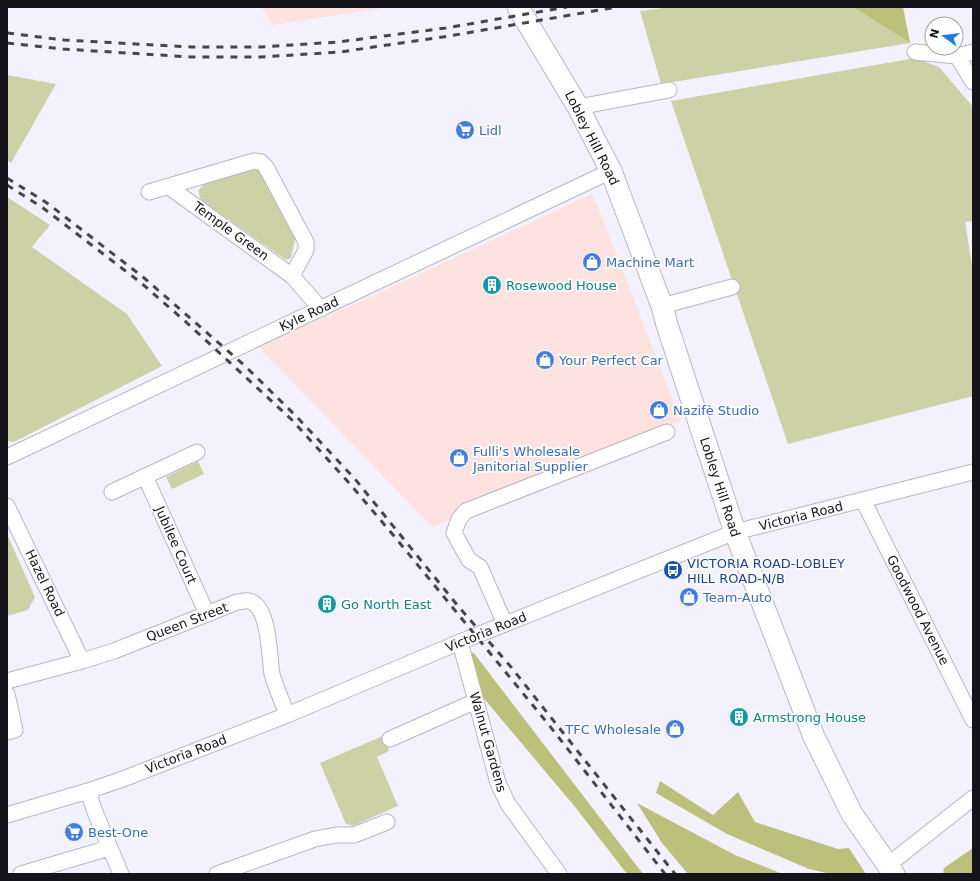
<svg xmlns="http://www.w3.org/2000/svg" width="980" height="881" font-family="'DejaVu Sans',sans-serif">
<style>
.commercial{fill:#fde2df}
.green{fill:#ccd1a6}
.forest{fill:#bbc17a}
.lines{fill:none;stroke-linecap:round;stroke-linejoin:round}
.minor-casing{stroke:#b8b5c7;stroke-width:17}
.secondary-casing{stroke:#b8b5c7;stroke-width:23}
.minor{stroke:#fff;stroke-width:15}
.secondary{stroke:#fff;stroke-width:21}
.rail{stroke:#46454c;stroke-width:3;stroke-dasharray:7 7;stroke-linecap:butt}
.labels{text-anchor:middle;dominant-baseline:central;stroke-width:3.5;stroke-linejoin:round;paint-order:stroke}
.shop-label{font-size:13px;fill:#366cbe;stroke:#fff;text-anchor:start}
.street-label{font-size:13px;fill:#15141a;stroke:#fff}
.culture-label{font-size:13px;fill:#0d838f;stroke:#fff;text-anchor:start}
.transit-label{font-size:13px;fill:#164399;stroke:#fff;text-anchor:start}
</style>
<rect width="100%" height="100%" fill="#f3f1fd"/>
<!-- commercial -->
<path class="commercial" d="M 262,7 L 389,7 L 272,25 Z
M 592,194 L 602,217 L 681,421 L 432,527 L 258,346 L 357,303 Z"/>
<!-- green -->
<path class="green" d="M 672,7 L 853,7 L 910,43 L 661,84 L 640,11 Z
M 915,58 L 939,67 L 973,107 L 973,221 L 965,222 L 973,272 L 973,396 L 788,444 L 671,101 Z
M 7,75 L 56,84 L 11,163 L 7,160 Z
M 256,167 L 264,174 L 296,235 L 291,258 L 286,260 L 201,200 L 198,191 L 206,182 Z
M 7,197 L 50,225 L 32,247 L 127,314 L 162,366 L 14,442 L 7,441 Z
M 198,461 L 204,474 L 172,489 L 166,477 Z
M 7,534 L 35,597 L 28,610 L 7,616 Z
M 385,735 L 389,751 L 377,757 L 398,806 L 353,826 L 346,824 L 320,763 Z"/>
<!-- forest -->
<path class="forest" d="M 853,7 L 903,7 L 910,43 Z
M 473,652 L 643,874 L 627,874 L 576,808 L 460,670 Z
M 660,781 L 713,815 L 738,792 L 755,822 L 838,849 L 849,848 L 866,874 L 831,874 L 809,869 L 727,834 L 656,793 Z
M 637,803 L 735,855 L 783,874 L 688,874 L 662,843 Z
M 973,848 L 973,874 L 943,874 L 944,868 Z"/>
<g class="lines">
<defs>
<path id="minor" d="M 915,52 L 957,56 L 973,52
M 957,56 L 973,82
M 578,107 L 669,90
M 169,187 L 292,276 L 321,309
M 149,192 L 254,161 L 261,162 L 266,167 L 306,242 L 306,250 L 292,276
M 662,306 L 732,287
M 7,457 L 611,171
M 145,476 L 207,614
M 112,492 L 197,452
M 863,500 L 973,720
M 7,506 L 82,661
M 505,624 L 480,567 L 469,560 L 454,533 L 459,519 L 466,511 L 667,432
M 460,642 L 498,783 L 508,804 L 559,874
M 7,681 L 82,661 L 114,651 L 237,602 C 241,602 245,600 249,601 C 270,606 269,657 272,674 C 276,688 282,701 287,715
M 7,694 L 15,730 L 7,732
M 390,739 L 476,701
M 88,791 L 95,812 L 121,874
M 7,815 L 88,791 L 123,779 L 287,715 L 460,642 L 735,532 L 973,472
M 888,865 L 973,798
M 21,874 L 109,848
M 217,874 L 315,839 L 336,835 L 354,835 L 387,822"/>
<path id="secondary" d="M 518,7 L 578,107 L 611,171 L 662,306 L 667,325 L 735,532 L 814,737 L 852,814 L 894,874"/>
</defs>
<!-- minor casing -->
<use href="#minor" class="minor-casing"/>
<!-- secondary casing -->
<use href="#secondary" class="secondary-casing"/>
<!-- minor -->
<use href="#minor" class="minor"/>
<!-- secondary -->
<use href="#secondary" class="secondary"/>
<!-- rail -->
<path class="rail" d="M 7,33 L 64,40 L 191,47 L 261,47 L 338,42 L 446,28 L 567,7
M 7,43 L 63,49 L 191,57 L 261,57 L 340,52 L 449,36 L 617,7
M 7,178 L 47,203 L 143,277 L 244,365 L 296,416 L 355,479 L 458,606 L 511,667 L 675,874
M 7,185 L 43,208 L 140,282 L 186,322 L 292,420 L 350,484 L 394,536 L 549,725 L 665,874"/>
</g>
<!-- icons -->
<defs>
<symbol id="supermarket-disc" viewBox="-11 -11 22 22"><circle r="9.5" fill="#3f7fe0" stroke="#fff"/><path d="M-6-5.5h2.5l.6 2H6L4.5 2H-2.5L-4.4-4H-6ZM-1.5 3.2a1.3 1.3 0 1 0 .1 0ZM3 3.2a1.3 1.3 0 1 0 .1 0Z" fill="#fff"/></symbol>
<symbol id="shop-disc" viewBox="-11 -11 22 22"><circle r="9.5" fill="#3f7fe0" stroke="#fff"/><path d="M-5-2.5h2.3a2.7 3.5 0 0 1 5.4 0H5L5.5 6h-11ZM-1.5-2.5h3a1.5 2.3 0 0 0-3 0Z" fill="#fff"/></symbol>
<symbol id="building-disc" viewBox="-11 -11 22 22"><circle r="9.5" fill="#0f9aa8" stroke="#fff"/><path d="M-4-6H4V6H1V3H-1V6H-4ZM-2.5-4.3h1.7v1.8h-1.7ZM.8-4.3h1.7v1.8H.8ZM-2.5-1h1.7V.8h-1.7ZM.8-1h1.7V.8H.8Z" fill="#fff"/></symbol>
<symbol id="bus-disc" viewBox="-11 -11 22 22"><circle r="9.5" fill="#1a4fb4" stroke="#fff"/><path d="M-5-6H5V4H4V6H2V4H-2V6H-4V4H-5ZM-3.5-4V0h7V-4ZM-3.5 1.2v1.5H-2V1.2ZM2 1.2v1.5H3.5V1.2Z" fill="#fff"/></symbol>
</defs>
<g fill-rule="evenodd">
<use href="#supermarket-disc" x="454" y="119" width="22" height="22"/>
<use href="#shop-disc" x="581" y="251" width="22" height="22"/>
<use href="#building-disc" x="481" y="274" width="22" height="22"/>
<use href="#shop-disc" x="534" y="349" width="22" height="22"/>
<use href="#shop-disc" x="648" y="399" width="22" height="22"/>
<use href="#shop-disc" x="448" y="447" width="22" height="22"/>
<use href="#bus-disc" x="662" y="559" width="22" height="22"/>
<use href="#shop-disc" x="678" y="586" width="22" height="22"/>
<use href="#building-disc" x="316" y="593" width="22" height="22"/>
<use href="#building-disc" x="728" y="706" width="22" height="22"/>
<use href="#shop-disc" x="664" y="718" width="22" height="22"/>
<use href="#supermarket-disc" x="63" y="821" width="22" height="22"/>
</g>
<g class="labels">
<!-- shop labels -->
<g class="shop-label">
<text x="479" y="130">Lidl</text>
<text x="606" y="262">Machine Mart</text>
<text x="559" y="360">Your Perfect Car</text>
<text x="673" y="410">Nazifè Studio</text>
<text x="473" y="451">Fulli's Wholesale<tspan x="473" dy="15">Janitorial Supplier</tspan></text>
<text x="703" y="597">Team-Auto</text>
<text x="661" y="729" text-anchor="end">TFC Wholesale</text>
<text x="88" y="832">Best-One</text>
</g>
<!-- street labels -->
<g class="street-label">
<text transform="translate(592 138) rotate(63)">Lobley Hill Road</text>
<text transform="translate(231 231) rotate(36)">Temple Green</text>
<text transform="translate(309 314) rotate(-25)">Kyle Road</text>
<text transform="translate(720 487) rotate(72)">Lobley Hill Road</text>
<text transform="translate(801 516) rotate(-14)">Victoria Road</text>
<text transform="translate(176 545) rotate(66)">Jubilee Court</text>
<text transform="translate(45 583) rotate(64)">Hazel Road</text>
<text transform="translate(918 610) rotate(63)">Goodwood Avenue</text>
<text transform="translate(187 622) rotate(-21)">Queen Street</text>
<text transform="translate(486 632) rotate(-22)">Victoria Road</text>
<text transform="translate(488 742) rotate(74)">Walnut Gardens</text>
<text transform="translate(186 754) rotate(-21)">Victoria Road</text>
</g>
<!-- culture labels -->
<g class="culture-label">
<text x="506" y="285">Rosewood House</text>
<text x="341" y="604">Go North East</text>
<text x="753" y="717">Armstrong House</text>
</g>
<!-- transit labels -->
<g class="transit-label">
<text x="687" y="563">VICTORIA ROAD-LOBLEY<tspan x="687" dy="15">HILL ROAD-N/B</tspan></text>
</g>
</g>
<!-- border -->
<rect width="980" height="881" fill="none" stroke="#15141a" stroke-width="16"/>
<!-- north arrow -->
<g transform="translate(944 36) rotate(285)"><circle r="19" fill="#ffffff" stroke="#a1a1a3"/>
<path d="M0-3L7 15L0 10L-7 15Z" fill="#1f7ce5"/>
<text y="-6" font-size="11" font-weight="bold" text-anchor="middle" fill="#15141a">N</text>
</g>
</svg>
